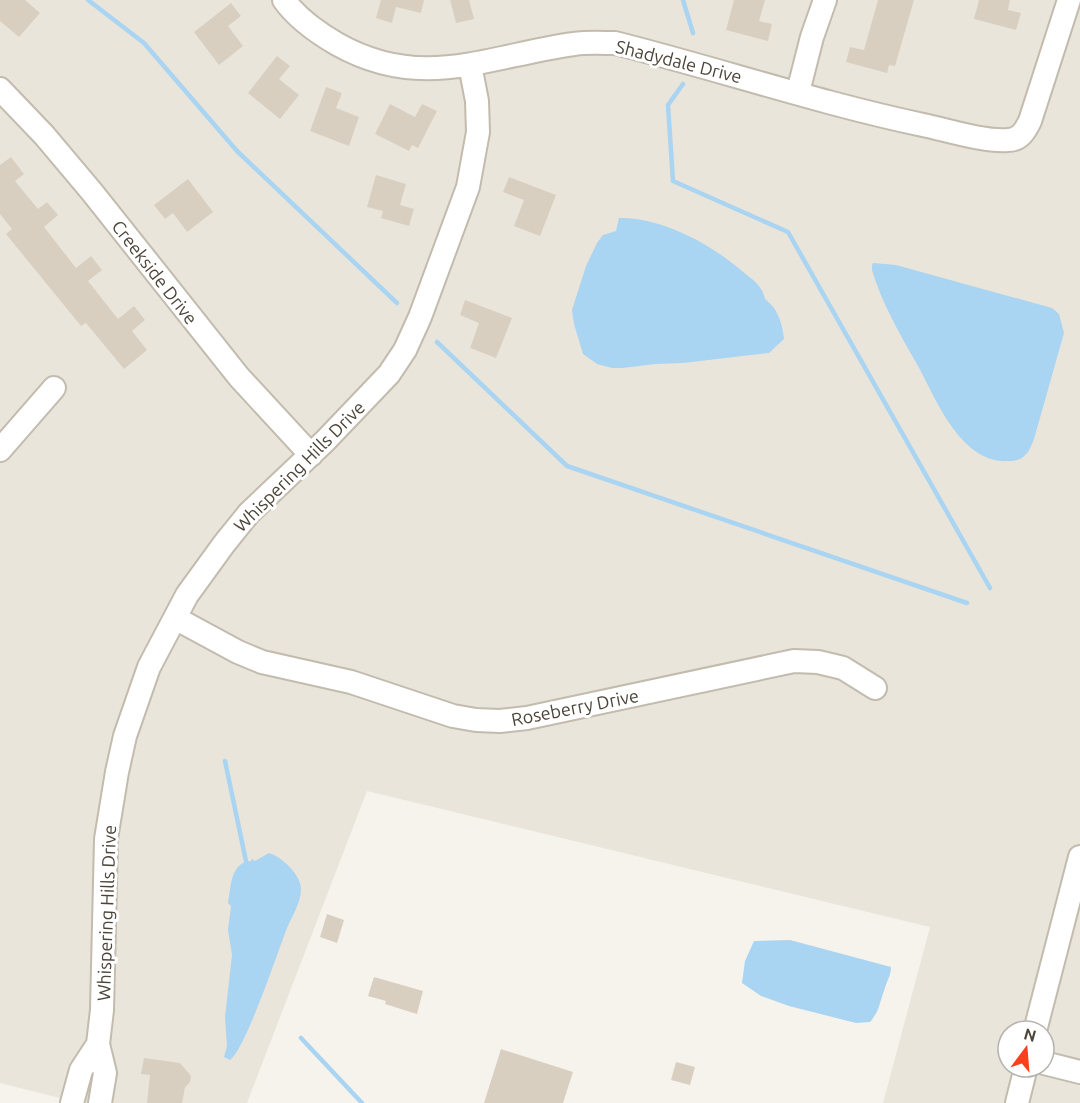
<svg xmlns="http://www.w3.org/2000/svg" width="1080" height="1103" font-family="Ubuntu,sans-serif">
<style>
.residential{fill:#eae5da;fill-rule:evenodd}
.water{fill:#a9d4f2}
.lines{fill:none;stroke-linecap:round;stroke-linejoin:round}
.stream{stroke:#a9d4f2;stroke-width:4.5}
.building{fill:#d8cfc1}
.minor-casing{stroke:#c2bbae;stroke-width:26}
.minor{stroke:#fff;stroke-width:22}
.labels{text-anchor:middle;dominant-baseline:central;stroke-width:6;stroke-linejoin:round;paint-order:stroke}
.street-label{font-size:18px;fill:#4b4439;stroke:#fff}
</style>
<rect width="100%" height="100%" fill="#f6f3ec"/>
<!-- residential -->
<path class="residential" d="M 0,0 L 1080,0 L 1080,1103 L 883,1103 L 930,927 L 367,791 L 247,1103 L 80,1103 L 0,1083 ZM 1008,1031 L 1044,1031 L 1044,1067 L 1008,1067 Z"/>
<!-- water -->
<path class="water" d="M 619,218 C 661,217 711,244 742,271 C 753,280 762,285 765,299 C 778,309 782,322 784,339 L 769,353 L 683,363 L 655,364 L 623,368 L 612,368 L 597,364 L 583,354 L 574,324 L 572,310 L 586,266 L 597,243 L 603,235 L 616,231 Z
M 873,263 L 896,265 L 1052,308 L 1059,314 L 1064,333 L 1034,439 C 1029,452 1025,461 1009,461 C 996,462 985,458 975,451 C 948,431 933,394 918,366 C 901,336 882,304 872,270 L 872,265 Z
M 269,853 C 282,857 301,875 301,889 C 301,903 292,916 287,928 C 278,951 246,1048 230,1060 L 224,1057 L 227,1046 L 225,1017 L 232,955 L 228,930 L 231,906 L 228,903 C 231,888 230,862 251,861 L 252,859 L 255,861 Z
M 790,940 L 891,967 C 891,976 886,982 884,991 C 879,1004 880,1010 870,1022 L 856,1023 L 789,1006 L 761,996 L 742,983 L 745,961 L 754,941 Z"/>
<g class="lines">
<!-- stream -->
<path class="stream" d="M 88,0 L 144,43 L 237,151 L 397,303
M 683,0 L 693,33
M 683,84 L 668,105 L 673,181 L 788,232 L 990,588
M 437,342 L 567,466 L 967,603
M 225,761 L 247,866
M 301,1038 L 362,1103"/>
</g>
<!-- building -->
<path class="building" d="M 0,0 L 25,0 L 40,13 L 19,37 L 0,21 Z
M 381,0 L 424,0 L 421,13 L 396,7 L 392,23 L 376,18 Z
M 450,0 L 469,0 L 474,19 L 456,23 Z
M 734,0 L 765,0 L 759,21 L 772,24 L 768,41 L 726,30 Z
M 878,0 L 914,0 L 895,66 L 889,65 L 887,73 L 846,62 L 850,47 L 864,50 Z
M 979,0 L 1010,0 L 1008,10 L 1021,13 L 1016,30 L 974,19 Z
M 231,3 L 241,16 L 228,26 L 243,46 L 219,65 L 194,32 Z
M 277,56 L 290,66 L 279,79 L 299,95 L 280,119 L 248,93 Z
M 326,87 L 342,93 L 336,108 L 359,117 L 349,146 L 310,131 Z
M 390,104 L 415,117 L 422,104 L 437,111 L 418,148 L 412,145 L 409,151 L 375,134 Z
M 11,157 L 24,174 L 15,181 L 38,209 L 47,202 L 58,215 L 44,227 L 76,268 L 91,256 L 102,270 L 88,281 L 118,319 L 134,306 L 145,320 L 132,331 L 147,350 L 124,369 L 86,323 L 81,326 L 6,234 L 12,229 L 0,214 L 0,165 Z
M 376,175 L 406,184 L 400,205 L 414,209 L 409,226 L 381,218 L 383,211 L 367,207 Z
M 509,177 L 556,195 L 540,236 L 514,226 L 524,200 L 503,192 Z
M 188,179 L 213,212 L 187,232 L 173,213 L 165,219 L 154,205 Z
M 465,300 L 512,318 L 496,358 L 470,348 L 479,323 L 460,315 Z
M 327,914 L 344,920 L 337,943 L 320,937 Z
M 374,977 L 423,991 L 417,1014 L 385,1004 L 386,1001 L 368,996 Z
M 501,1049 L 573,1072 L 563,1103 L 484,1103 Z
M 144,1058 L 180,1063 L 191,1076 L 190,1082 L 185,1087 L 182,1103 L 147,1103 L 150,1075 L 141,1074 Z
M 676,1062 L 695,1067 L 690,1085 L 671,1080 Z"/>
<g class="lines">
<defs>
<path id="minor" d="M 284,0 C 297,18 318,33 337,44 C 422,92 487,56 574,44 C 587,42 602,43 615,43 C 718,69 819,103 923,125 C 947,130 984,142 1008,140 C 1020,140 1025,131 1030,121 L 1069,0
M 0,89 L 44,135 L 92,192 L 239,377 L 311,455
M 798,92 L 812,37 L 825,0
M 0,450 L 54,388
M 175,618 L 238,652 L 262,662 L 351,682 L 453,716 L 476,720 L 500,721 L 527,718 L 794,661 L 818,662 L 843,668 L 875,688
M 1035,1031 L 1080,857
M 98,1044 L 102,1010 L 106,839 L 117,772 L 125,736 L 149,667 L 187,595 L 224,544 L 249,513 L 325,441 L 389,374 L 405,350 L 420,317 L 468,187 L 478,132 L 477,101 L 470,65
M 1044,1063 L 1080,1072
M 72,1103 L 81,1070 L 98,1044 L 105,1073 L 100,1103
M 1017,1103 L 1026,1067"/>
</defs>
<!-- minor casing -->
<use href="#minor" class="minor-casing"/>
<!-- minor -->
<use href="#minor" class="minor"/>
</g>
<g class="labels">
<!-- street labels -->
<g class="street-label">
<text transform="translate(679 61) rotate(14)">Shadydale Drive</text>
<text transform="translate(155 272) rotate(52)">Creekside Drive</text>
<text transform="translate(299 466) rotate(-45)">Whispering Hills Drive</text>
<text transform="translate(575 707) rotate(-11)">Roseberry Drive</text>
<text transform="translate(106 913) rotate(-88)">Whispering Hills Drive</text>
</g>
</g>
<!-- north arrow -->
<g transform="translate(1026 1049) rotate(16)"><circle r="28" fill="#ffffff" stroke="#b7b4b0" stroke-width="1.5"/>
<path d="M0-4.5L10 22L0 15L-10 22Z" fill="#fc3f1d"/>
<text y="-9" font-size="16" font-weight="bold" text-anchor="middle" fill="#4b4439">N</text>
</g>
</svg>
